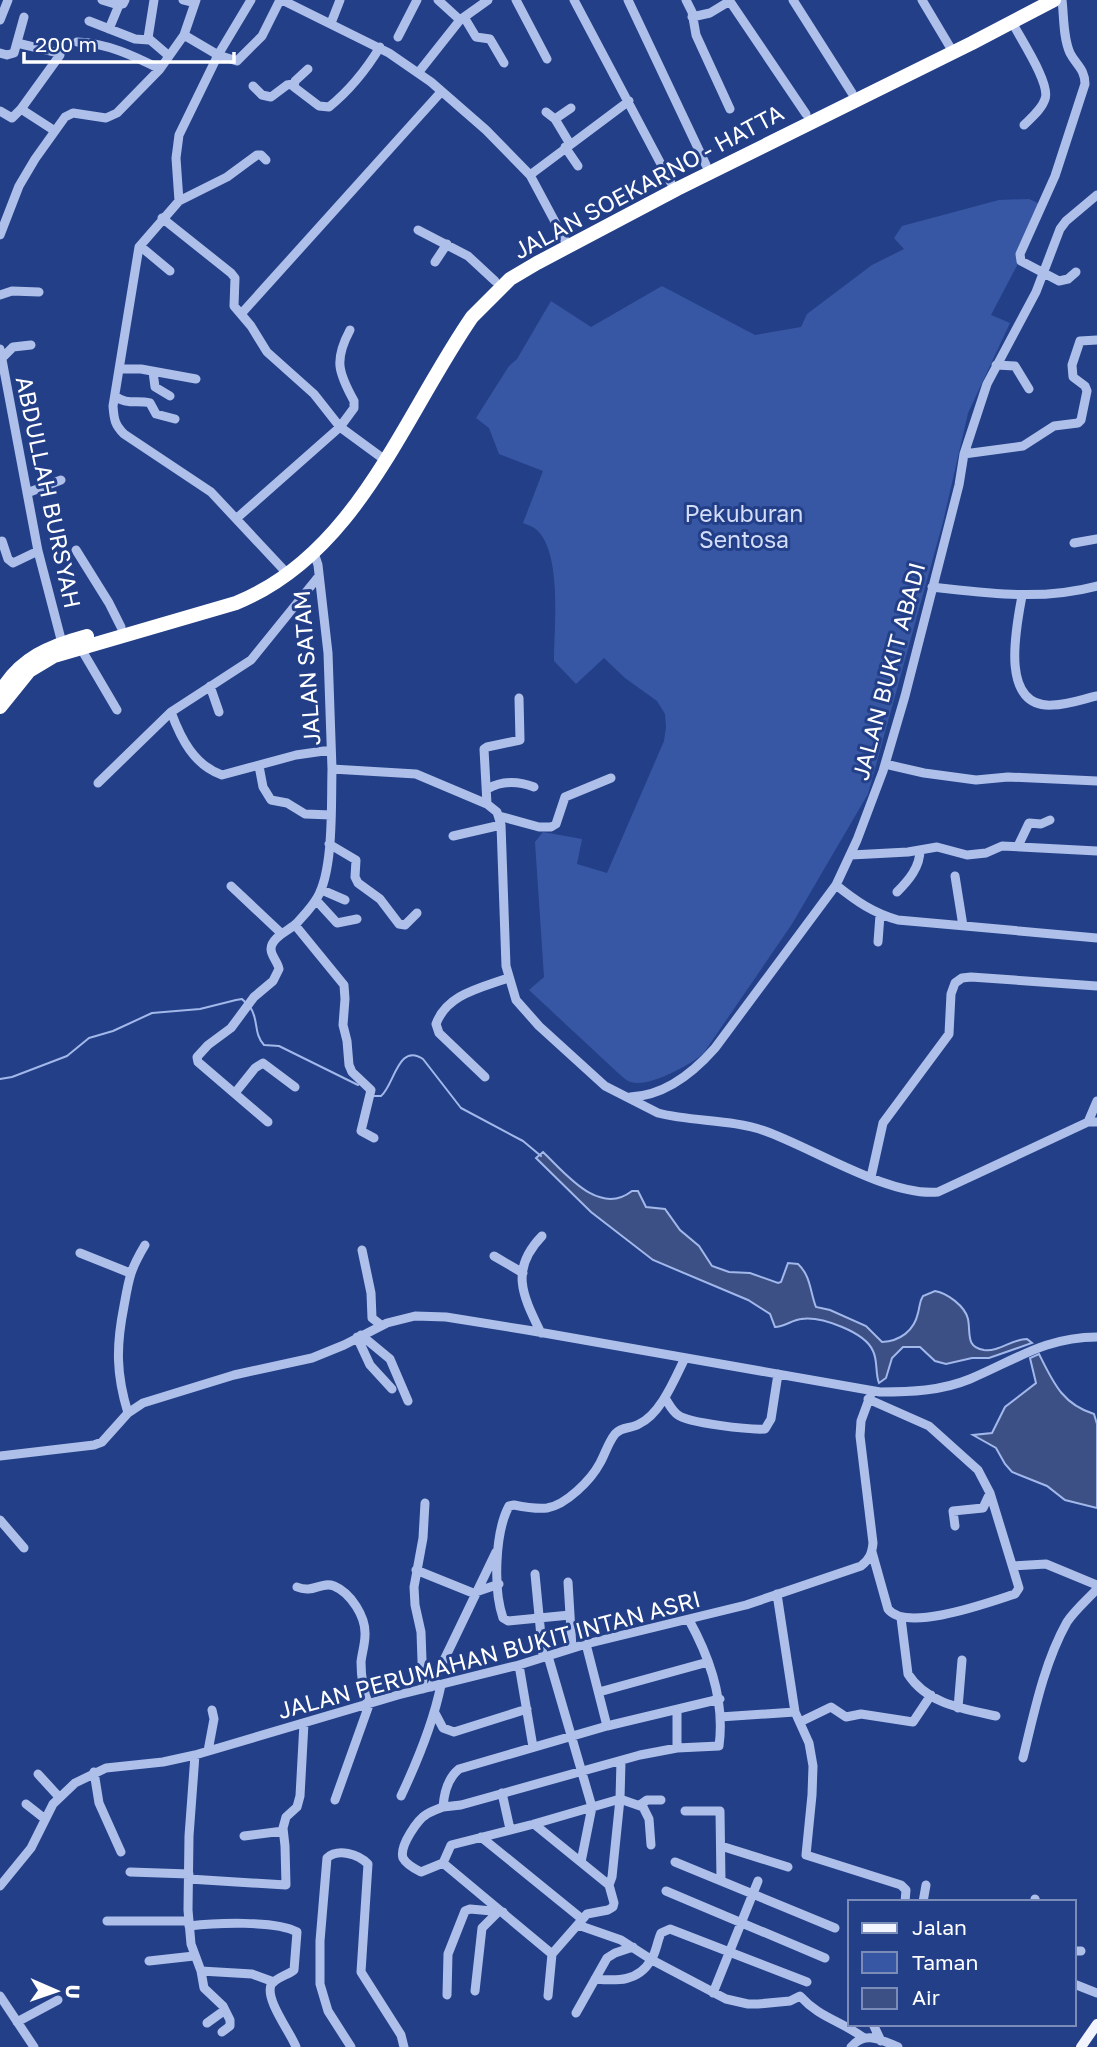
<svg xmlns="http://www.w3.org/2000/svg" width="1097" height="2047" font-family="'Golos Text',sans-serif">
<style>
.green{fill:#3757a5}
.water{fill:#3c5086;stroke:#a2b8ea;stroke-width:2}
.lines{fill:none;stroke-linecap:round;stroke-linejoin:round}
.stream{stroke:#a2b8ea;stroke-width:2}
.minor{stroke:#aec0ea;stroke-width:9}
.major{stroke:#f2f5fe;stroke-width:10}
.highway{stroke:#fff;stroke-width:14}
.labels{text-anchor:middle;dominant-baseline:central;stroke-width:6;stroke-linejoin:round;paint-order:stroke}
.street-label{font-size:23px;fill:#fff;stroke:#233f88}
.park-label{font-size:23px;fill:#d3ddf7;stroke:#233f88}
</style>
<rect width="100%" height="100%" fill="#233f88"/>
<!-- green -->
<path class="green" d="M 1029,199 L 1040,204 L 1024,252 L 991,315 L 1010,323 L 968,413 L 943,522 L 868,794 L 792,924 L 703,1054 C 690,1065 648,1088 631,1082 C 626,1081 621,1075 617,1072 L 529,990 L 544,977 L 535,842 L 543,832 L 582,839 L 577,864 L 607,873 L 664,741 L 666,727 L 665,714 L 657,701 L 625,678 L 604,658 L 576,684 L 554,661 C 554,628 562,556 538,531 C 534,527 528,525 523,523 L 543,471 L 499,454 L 489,428 L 476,418 L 509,366 L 517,359 L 551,301 L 591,327 L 662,286 L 755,335 L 801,327 L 807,314 L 872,265 L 904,249 L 894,238 L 902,226 L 999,200 Z"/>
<!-- water -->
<path class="water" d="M 543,1152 C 565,1173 599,1217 632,1191 L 638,1191 L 646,1207 L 665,1209 L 680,1230 L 699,1246 L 712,1266 L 729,1272 L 750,1273 L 778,1283 L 781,1282 L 788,1263 L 798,1264 C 811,1276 810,1292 816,1307 L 830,1310 L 866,1326 L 882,1342 C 900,1341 914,1331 918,1313 C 920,1306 919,1302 923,1296 L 935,1291 C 947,1293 965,1306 968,1319 C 971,1333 965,1347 984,1350 C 999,1352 1012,1339 1027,1339 L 1032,1343 L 989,1358 L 972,1358 L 946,1364 L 935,1361 L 920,1347 L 903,1347 L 892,1358 L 886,1378 L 879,1383 C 875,1373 878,1361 873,1351 C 865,1332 821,1316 801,1319 C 792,1320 784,1327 775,1327 L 770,1314 L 748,1300 L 653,1260 L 591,1212 L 536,1158 Z
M 1039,1354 C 1053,1382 1062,1404 1094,1414 L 1097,1424 L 1097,1508 L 1065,1500 L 1047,1486 L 1012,1472 L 1005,1464 L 996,1448 L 973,1435 L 992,1433 L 1005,1407 L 1036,1383 L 1030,1358 Z"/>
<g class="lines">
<!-- stream -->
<path class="stream" d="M 250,1007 C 259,1019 253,1033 264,1045 L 279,1046 L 358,1085
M 0,1079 L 12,1077 L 67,1056 L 89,1038 L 113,1031 L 152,1013 L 200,1009 L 236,1000 L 242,999 L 246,1003
M 374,1096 L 381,1096 C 394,1086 398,1042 423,1059 L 461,1108 L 523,1141 L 541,1156"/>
<!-- minor -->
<path class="minor" d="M 102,0 L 115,4 L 123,4 L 125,0
M 154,0 L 148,38 L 169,56
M 183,0 L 195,3
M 282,0 L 389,53 L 431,82 L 486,130 L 530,175 L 568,246
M 438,0 L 460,20
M 516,0 L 547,59
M 574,0 L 671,183
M 628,0 L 706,165
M 686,0 L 692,12 L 696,35 L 730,109
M 729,0 L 806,114
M 793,0 L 852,93
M 922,0 L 950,47
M 1062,0 C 1064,16 1063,38 1070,53 C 1076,65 1085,69 1085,84 L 1055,176 L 1020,254 L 1021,261 L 1059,281 L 1068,279 L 1076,272
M 464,17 L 476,37 L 490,39 L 504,63
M 692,17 L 710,13 L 730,1
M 0,20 L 8,0
M 89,21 L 135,39 L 149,40
M 1012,22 C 1020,38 1051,84 1045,99 C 1042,109 1031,118 1024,125
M 331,23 L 340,0
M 109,29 L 119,5
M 184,35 L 218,55 L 237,61 L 262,36 L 280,0
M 398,37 L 417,0
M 77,42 C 107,43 134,56 160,69
M 17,43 L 59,53 L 60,55 L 21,109
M 0,53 L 7,55 L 14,53 L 24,17
M 308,69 L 295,81 L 294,87 L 319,106 L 329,107 C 350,90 366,70 380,47
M 418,73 L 460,20 L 488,0
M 253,86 L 262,95 L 271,97 L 287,85 L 293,84
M 0,111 L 12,118 L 21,109 L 55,131
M 546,112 L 555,119 L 570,144
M 555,119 L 571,108
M 565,147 L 578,166
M 266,160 L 261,155 L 257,155 L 227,177 L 179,201 L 139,247 L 113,406 C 114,420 115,425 124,434 L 211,492 L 283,569
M 530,175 L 629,101
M 179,201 L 176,158 L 179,135 L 218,55 L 251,0
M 162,218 L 231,273 L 235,278 L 234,306 L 251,326 L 267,352 L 314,394 L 340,427 L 385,460
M 418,230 L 468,256 L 495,281
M 0,235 L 19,186 L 35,159 L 65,117 L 73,113 L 106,118 L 117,113 L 160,69 L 184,35 L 196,0
M 140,246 L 170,271
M 435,262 L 447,244
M 0,295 L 12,291 L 39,292
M 241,314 L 441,92
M 0,349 L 38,551 L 62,643
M 2,358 L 13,347 L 31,345
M 996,365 L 1015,366 L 1029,389
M 119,369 L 141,369 L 196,379
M 153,372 L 155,387 L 170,396
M 115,396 C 126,405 137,400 150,403 L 156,414 L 175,419
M 964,454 L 1023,446 L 1054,426 L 1078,423 L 1081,420 L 1087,391 L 1085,386 L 1073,377 L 1072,365 L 1080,341 L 1097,340
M 27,493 L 61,480
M 237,518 L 340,427 L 354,408 L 354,401 C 338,372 334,360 350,330
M 2,541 L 8,559 L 13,563 L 38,551
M 1074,543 L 1097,539
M 76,550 L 109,603 L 121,627
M 314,553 L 318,565 L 328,653 L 332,769 L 416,774 L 487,804 L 497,812 L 501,825 L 506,966 L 516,1000 L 539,1026 L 605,1086 L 658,1113 C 693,1122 731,1119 765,1131 C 813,1148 889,1197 938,1192 L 1088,1122 L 1097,1122
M 932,587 C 988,593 1041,601 1097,586
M 1022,596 C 1016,628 999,709 1053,705 C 1068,705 1083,699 1097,696
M 80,647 L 117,710
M 210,686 L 219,712
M 171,712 C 181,739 194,765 222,775 L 296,755 L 331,750
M 885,764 L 924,773 L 976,780 L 1008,777 L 1097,781
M 259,766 L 263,787 L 271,800 L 287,803 L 305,814 L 331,815
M 98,783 L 171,712 L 251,660 L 319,576
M 487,789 C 503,780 518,781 534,787
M 487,804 L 484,749 L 487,747 L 520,740 L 519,698
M 499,816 L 539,827 L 551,827 L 556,824 L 565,797 L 611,778
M 453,836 L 501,825
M 329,844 L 356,860 L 355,877 L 358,883 L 380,899 L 399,924 L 405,925 L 417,913
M 1018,846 L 1029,823 L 1041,824 L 1050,820
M 851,855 L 908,852 L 937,847 L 967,855 L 986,853 L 1002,846 L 1097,851
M 955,876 L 963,926
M 836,885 C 856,901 873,913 898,920 L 1097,938
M 231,886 L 282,934
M 322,890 L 345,900
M 897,892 C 909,880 920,867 920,850
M 316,900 L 337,923 L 357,919
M 295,925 L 344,985 L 345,999 L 343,1025 L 347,1041 L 349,1065 L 352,1072 L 371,1090 L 361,1131 L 374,1138
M 878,942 L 880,915
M 485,1077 L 439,1033 L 436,1024 C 447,994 481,988 508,978
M 235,1093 L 255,1068 L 263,1063 L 295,1087
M 630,1097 C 665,1096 693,1073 715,1048 L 836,885 L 857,840 L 883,771 L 905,696 L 959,485 L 964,454 L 987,384 L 1036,292 L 1060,229 L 1066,221 L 1097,195
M 268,1122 L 198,1062 L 197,1057 L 208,1045 L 231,1028 L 254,997 L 273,981 L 279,969 C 278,962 271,956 271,949 C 271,937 290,930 297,923 C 304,915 312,907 317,898 C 334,870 331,803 332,770
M 1088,1122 L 1097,1101
M 871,1177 L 883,1123 L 949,1034 L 951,994 L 955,983 L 962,978 L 971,977 L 1097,986
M 362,1250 L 371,1293 L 372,1318 L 381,1325
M 80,1253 L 130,1273
M 494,1256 L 523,1273
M 541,1333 C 523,1296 509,1270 542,1236
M 361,1335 L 390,1359 L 408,1401
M 357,1337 L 370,1365 L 392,1389
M 665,1398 C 669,1404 672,1411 678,1415 C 688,1423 750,1430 765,1429 L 771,1419 L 778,1374
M 868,1399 L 929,1426 L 978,1470 L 990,1493 L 1019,1588 L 1015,1594 C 990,1602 906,1633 888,1609 L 872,1552
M 128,1413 C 116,1374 116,1346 124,1306 C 129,1278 130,1270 145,1245
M 0,1456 L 94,1445 L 102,1442 L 128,1413 L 143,1403 L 234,1375 L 312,1358 L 344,1345 L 387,1323 L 415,1316 L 446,1317 L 527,1330 L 880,1392 C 910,1392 941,1391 970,1379 C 1015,1360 1046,1337 1097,1337
M 0,1520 L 24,1548
M 955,1526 L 953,1511 L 983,1508 L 990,1493
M 1013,1566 L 1046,1564 L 1097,1585
M 416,1570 L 473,1593 L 499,1584
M 535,1574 L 543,1657
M 568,1582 L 572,1648
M 297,1587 C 313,1594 321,1581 334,1586 C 351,1593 366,1617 365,1635 C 365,1644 362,1653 361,1662 C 361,1677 363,1691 369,1705 L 335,1800
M 777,1594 L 795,1712 L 809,1743 L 813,1766 L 812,1795 L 806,1855 L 901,1885 L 906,1890 L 905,1902
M 570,1615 L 508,1621 L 503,1618 C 493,1589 495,1532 509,1506 L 514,1505 C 524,1507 537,1509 547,1508 C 566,1505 591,1480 600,1463 C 605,1454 608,1443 615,1434 C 622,1426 631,1429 639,1424 C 661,1414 675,1378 685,1358
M 901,1618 L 908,1674 C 927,1704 964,1709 996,1716
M 689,1620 C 710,1658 725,1702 719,1746 L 677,1748 L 640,1755 L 461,1805 L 443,1807 C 444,1793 448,1778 459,1769 L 607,1726 L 720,1699
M 586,1644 L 607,1726
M 548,1656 L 592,1807 L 581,1862
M 519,1665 L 533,1747
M 431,1687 L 496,1552
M 423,1689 L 421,1632 L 415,1605 L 414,1587 L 423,1538 L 425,1503
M 599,1692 L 708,1662
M 958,1708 L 962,1660
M 677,1711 L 677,1748
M 435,1713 L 443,1728 L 454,1732 L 527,1709
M 720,1717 L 795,1712
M 800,1722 L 831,1707 L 846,1717 L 861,1714 L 913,1722 L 931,1695
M 208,1751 L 214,1719 L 212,1710
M 195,1755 L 189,1836 L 188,1910 L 191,1944 L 201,1971 L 204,1988 L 223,2006 L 230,2020 L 230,2026 L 222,2032
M 1023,1758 C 1034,1713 1044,1663 1067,1622 C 1075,1610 1087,1600 1097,1589
M 94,1772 L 99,1803 L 121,1852
M 38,1774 L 59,1797
M 502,1793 L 510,1829
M 401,1796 C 418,1760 433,1724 441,1685
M 26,1804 L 45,1819
M 640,1805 L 647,1800 L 661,1800
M 685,1811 L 720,1811 L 721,1881
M 534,1824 L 609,1885 L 612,1877 L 620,1799 L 643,1807 L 649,1819 L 651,1845
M 244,1836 L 283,1831
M 481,1837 L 582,1919
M 721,1846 L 788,1867
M 675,1862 L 835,1928
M 443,1863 L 421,1872 C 415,1869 406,1864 403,1858 C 399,1846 418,1819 427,1814 C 432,1811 438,1809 443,1807
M 130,1872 L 189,1874
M 189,1879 L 286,1885 L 285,1846 L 283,1828 L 286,1817 L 297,1807 L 300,1796 L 304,1723
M 609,1885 L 614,1903 L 613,1907 L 608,1910 L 587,1914 L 552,1954 L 443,1863 L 451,1845 L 534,1824 L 620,1799 L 621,1761
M 0,1886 L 31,1848 L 53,1804 L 75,1783 L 106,1768 L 163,1762 L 195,1755 L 398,1695 L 519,1665 L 586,1644 L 746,1605 L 861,1566 C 870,1559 872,1553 873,1543 L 860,1436 L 861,1421 L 872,1391
M 666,1891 L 825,1958
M 1035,1899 L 1036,1902
M 923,1902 L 926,1885
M 107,1921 L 188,1921
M 578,1925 L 621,1940 L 652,1960 L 726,1999 L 748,2004 L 758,2004 L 790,2001 L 800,1996 C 820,2018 840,2020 864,2038
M 189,1926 C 214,1923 276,1920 297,1932 L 294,1970 C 288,1975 275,1978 271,1985 C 265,2000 291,2033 296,2047
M 1074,1951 L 1081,1951
M 149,1961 L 194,1956
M 201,1971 L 252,1974 L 274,1982
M 595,1979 C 617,1981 638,1982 651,1960 C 656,1953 657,1942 661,1933 L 670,1929 L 807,1982
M 1074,1984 L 1097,1993
M 475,1991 L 482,1928 L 498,1912
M 713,1993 L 758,1881
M 447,1995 L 448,1954 L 465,1911 L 470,1909 L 503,1912
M 0,1996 L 34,2047
M 548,1996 L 552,1954
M 576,2013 L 607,1958 L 615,1953 L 633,1947
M 17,2022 L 58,2000
M 207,2023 L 225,2010
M 873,2024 L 881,2041
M 351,2047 L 328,2011 L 320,1984 L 320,1941 L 327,1858 C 338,1848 358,1854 368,1864 L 361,1972 L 401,2035 L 404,2047
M 851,2047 C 865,2030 881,2040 898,2047"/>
<!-- major -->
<path class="major" d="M 1081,2047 L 1097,2024"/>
<!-- highway -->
<path class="highway" d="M 0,693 C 20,658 50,646 87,636
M 0,707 L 29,671 L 54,656 L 236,603 C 357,554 403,417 472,317 L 510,279 L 537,263 L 677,189 L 972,43 L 1054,0"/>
</g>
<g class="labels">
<!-- street labels -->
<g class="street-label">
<text transform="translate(648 181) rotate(-28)">JALAN SOEKARNO - HATTA</text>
<text transform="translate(49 492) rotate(78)">ABDULLAH BURSYAH</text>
<text transform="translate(306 668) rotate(-94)">JALAN SATAM</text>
<text transform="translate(888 671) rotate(-75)">JALAN BUKIT ABADI</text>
<text transform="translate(489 1654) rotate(-15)">JALAN PERUMAHAN BUKIT INTAN ASRI</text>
</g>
<!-- park labels -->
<g class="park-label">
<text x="744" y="513">Pekuburan<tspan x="744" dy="26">Sentosa</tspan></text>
</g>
</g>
<!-- legend -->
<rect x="848" y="1900" width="228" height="126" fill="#233f88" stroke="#7b8cb8" stroke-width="2"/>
<rect x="862" y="1923" width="35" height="10" fill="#f2f5fe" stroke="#7b8cb8" stroke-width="2"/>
<text x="912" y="1935" font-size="21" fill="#ffffff">Jalan</text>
<rect x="862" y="1952" width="35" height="21" fill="#3757a5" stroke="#7b8cb8" stroke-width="2"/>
<text x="912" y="1970" font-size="21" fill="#ffffff">Taman</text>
<rect x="862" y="1988" width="35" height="21" fill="#3c5086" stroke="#7b8cb8" stroke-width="2"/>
<text x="912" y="2005" font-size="21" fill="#ffffff">Air</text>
<!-- north arrow -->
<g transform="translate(56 1991) rotate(92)" stroke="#233f88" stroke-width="5" paint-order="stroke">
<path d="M0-5L12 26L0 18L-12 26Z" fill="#ffffff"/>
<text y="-10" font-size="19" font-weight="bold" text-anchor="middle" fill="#ffffff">U</text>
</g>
<!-- scale -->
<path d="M24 52v10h210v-10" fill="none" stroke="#ffffff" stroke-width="3.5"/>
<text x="35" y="52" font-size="21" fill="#ffffff" stroke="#233f88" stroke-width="5" paint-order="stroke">200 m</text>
</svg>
